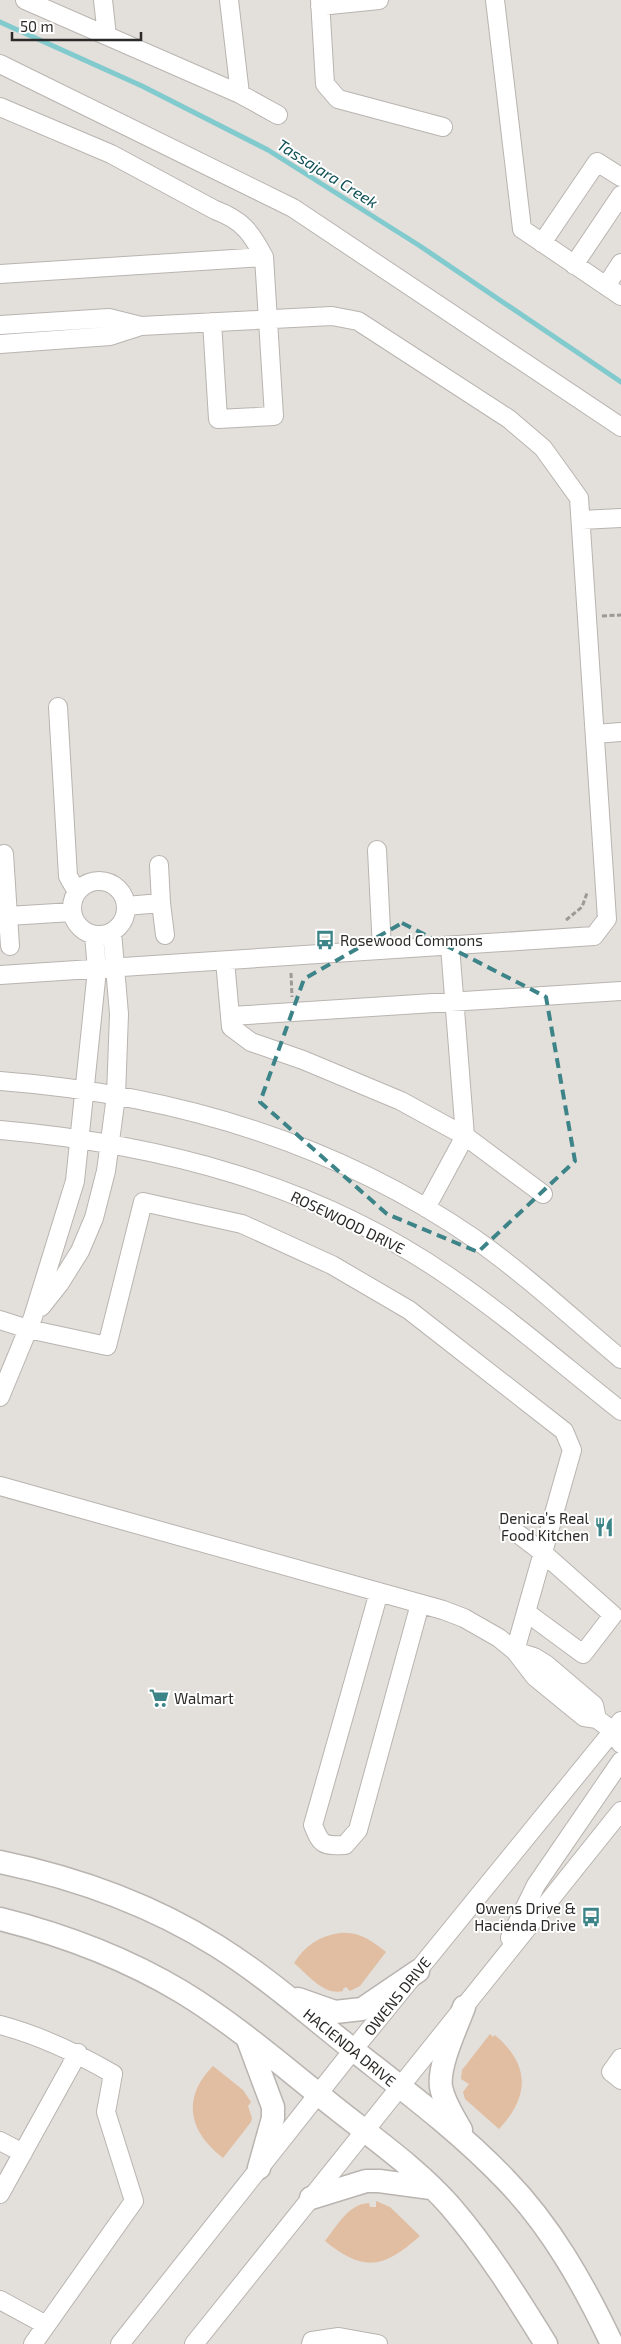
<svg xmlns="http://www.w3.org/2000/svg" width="621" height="2344" font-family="'Exo 2',sans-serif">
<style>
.green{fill:#e1bea1}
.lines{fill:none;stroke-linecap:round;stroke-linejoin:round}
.stream{stroke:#81cacd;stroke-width:5}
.minor-casing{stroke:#b9b4b0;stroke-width:20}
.major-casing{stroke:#b9b4b0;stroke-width:25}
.path{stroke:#9c9996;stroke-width:3;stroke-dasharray:5 2.5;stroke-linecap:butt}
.minor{stroke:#fff;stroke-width:18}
.major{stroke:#fff;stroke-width:22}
.marked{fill:none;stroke:#3c8488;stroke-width:4;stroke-dasharray:10 6;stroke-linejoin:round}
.labels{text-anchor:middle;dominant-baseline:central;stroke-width:4;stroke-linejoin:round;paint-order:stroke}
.poi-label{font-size:15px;fill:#2c2a28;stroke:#fff;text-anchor:start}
.street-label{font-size:15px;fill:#2c2a28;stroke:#fff}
.water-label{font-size:16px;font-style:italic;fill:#0e4f53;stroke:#fff}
</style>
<rect width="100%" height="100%" fill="#e3dfdb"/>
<!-- green -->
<path class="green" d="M 340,1933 C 359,1931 372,1941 386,1952 L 360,1986 L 350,1991 L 346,1987 L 343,1989 L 343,1991 C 324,1996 307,1974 294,1963 C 305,1946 319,1936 340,1933 Z
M 490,2034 L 493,2037 L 495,2035 C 530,2065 530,2096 499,2129 L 465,2099 L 463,2092 L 469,2084 L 461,2079 L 462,2070 Z
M 213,2066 L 243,2090 L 251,2102 L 248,2106 L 252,2118 L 251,2122 L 223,2158 C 189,2132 181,2098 213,2066 Z
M 376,2201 L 390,2207 L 420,2236 C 384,2268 364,2273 325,2241 C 337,2226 348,2204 369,2203 L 370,2207 L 376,2207 Z"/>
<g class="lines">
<!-- stream -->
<path class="stream" d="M 0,22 L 142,86 L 268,150 L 420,246 L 621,382"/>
<defs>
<path id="minor" d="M 25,0 L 240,94 L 278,115
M 103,0 L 107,36
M 229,0 L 240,94
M 320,0 L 325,84 L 338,99 L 443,127
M 495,0 L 522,229 L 621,296
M 320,6 L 379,0
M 0,64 L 293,208 L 621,427
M 0,107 L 111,154 L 215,210 C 242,220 251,232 264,257 L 274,416 L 218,419 L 212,322
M 542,243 L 597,162 L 621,177
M 574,265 L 621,195
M 0,274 L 264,257
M 606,286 L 621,263
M 0,325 L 109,318 L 141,326
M 0,344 L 110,336 L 141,326 L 332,316 L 358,321 L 509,419 L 543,448 L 579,498 L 607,919 L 594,936 L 0,975
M 581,520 L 621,518
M 58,707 L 68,876 L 77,892
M 595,734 L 621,732
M 377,850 L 382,950
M 4,854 L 8,916 L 72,912
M72 908a27 27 0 1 1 54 0a27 27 0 1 1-54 0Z
M 161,903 L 165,935
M 126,906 L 161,903 L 159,865
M 8,916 L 10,946
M 225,961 L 231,1027 L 251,1042 L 303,1060 L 401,1101 L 465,1136 L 543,1194
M 231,1016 L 621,991
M 0,1081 C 171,1094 333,1141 475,1239 C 526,1275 573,1319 621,1359
M 0,1130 C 160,1144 314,1184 448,1276 C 508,1317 564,1366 621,1411
M 426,1208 L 465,1136 L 450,946
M 41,1307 L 60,1283 L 80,1251 L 94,1218 L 106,1171 L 116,1096 L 119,1014 L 112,932
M 0,1320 L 28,1329 L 107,1346 L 143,1202 L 242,1224 L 332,1265 L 409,1310 L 564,1431 L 572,1450 L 515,1651
M 0,1397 L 33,1317 L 75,1181 L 97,970 L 94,935
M 0,1486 L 443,1610 L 464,1618 L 499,1638 L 515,1651 L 535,1677 L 584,1717 L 597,1719 L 613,1731 L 621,1744
M 509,1527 L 542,1552 L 613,1615 L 583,1654 L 526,1612
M 379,1592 L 313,1825 C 321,1845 323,1846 345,1845 L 358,1830 L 420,1604
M 515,1651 L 534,1657 L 547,1665 L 594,1705 L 597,1719
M 510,1938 L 536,1885 L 621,1761
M 0,2025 C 41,2036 77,2053 113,2074 L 106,2112 L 134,2201 L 33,2344
M 621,2058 L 611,2072 L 621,2080
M 0,2141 L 23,2153
M 0,2194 L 78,2053
M 0,2300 L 46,2325
M 120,2344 L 353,2050 L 621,1721
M 194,2344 L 621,1811
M 311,2344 L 312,2341 L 339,2337 L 378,2344"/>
<path id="major" d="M 0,1862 C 77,1878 150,1904 217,1946 C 265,1976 307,2013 352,2049 C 404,2090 458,2130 505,2179 C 551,2226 584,2285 612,2344
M 0,1919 C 64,1935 125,1958 182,1992 C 236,2025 284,2067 333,2106 C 373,2138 418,2169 451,2207 C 487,2249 517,2297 546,2344
M 298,1999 L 335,2012 L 362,2009 L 418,1971
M 248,2040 L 273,2107 L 273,2118 L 259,2168
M 461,2130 C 454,2117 444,2103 441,2087 C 438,2065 456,2029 464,2007
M 311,2198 L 366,2181 L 379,2181 L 431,2188"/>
</defs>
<!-- minor casing -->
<use href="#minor" class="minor-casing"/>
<!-- major casing -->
<use href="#major" class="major-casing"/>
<!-- path -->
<path class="path" d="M 602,616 L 621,615
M 566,920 L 582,907 L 587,893
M 291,973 L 292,997"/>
<!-- minor -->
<use href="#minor" class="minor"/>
<!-- major -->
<use href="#major" class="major"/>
</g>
<!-- marked area -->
<path class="marked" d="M 402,923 L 546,997 L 575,1161 L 478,1252 L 387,1214 L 260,1102 L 304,979 Z"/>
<!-- icons -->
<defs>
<symbol id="bus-bare" viewBox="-9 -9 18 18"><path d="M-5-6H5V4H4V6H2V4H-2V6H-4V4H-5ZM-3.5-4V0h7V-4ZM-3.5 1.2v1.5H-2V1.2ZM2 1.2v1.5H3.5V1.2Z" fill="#3c8488" stroke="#fff" stroke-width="2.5" paint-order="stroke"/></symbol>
<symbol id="restaurant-bare" viewBox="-9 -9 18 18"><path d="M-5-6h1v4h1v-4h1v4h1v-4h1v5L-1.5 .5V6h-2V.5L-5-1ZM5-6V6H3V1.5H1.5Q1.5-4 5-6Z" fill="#3c8488" stroke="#fff" stroke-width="2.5" paint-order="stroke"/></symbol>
<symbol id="supermarket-bare" viewBox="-9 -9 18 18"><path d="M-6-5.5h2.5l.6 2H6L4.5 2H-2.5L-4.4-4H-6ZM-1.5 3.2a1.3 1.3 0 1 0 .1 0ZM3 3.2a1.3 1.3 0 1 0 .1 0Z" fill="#3c8488" stroke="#fff" stroke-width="2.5" paint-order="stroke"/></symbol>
</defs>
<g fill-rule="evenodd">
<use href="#bus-bare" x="311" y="926" width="28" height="28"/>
<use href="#restaurant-bare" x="590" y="1513" width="28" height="28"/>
<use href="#supermarket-bare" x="145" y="1684" width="28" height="28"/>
<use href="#bus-bare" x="577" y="1903" width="28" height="28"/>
</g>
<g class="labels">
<!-- poi labels -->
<g class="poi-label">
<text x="340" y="940">Rosewood Commons</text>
<text x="589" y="1518" text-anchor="end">Denica’s Real<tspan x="589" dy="17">Food Kitchen</tspan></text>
<text x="174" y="1698">Walmart</text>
<text x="576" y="1908" text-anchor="end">Owens Drive &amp;<tspan x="576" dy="17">Hacienda Drive</tspan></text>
</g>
<!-- street labels -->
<g class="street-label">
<text transform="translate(348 1222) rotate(26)">ROSEWOOD DRIVE</text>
<text transform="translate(397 1996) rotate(-51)">OWENS DRIVE</text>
<text transform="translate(350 2047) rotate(39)">HACIENDA DRIVE</text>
</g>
<!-- water labels -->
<g class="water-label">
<text transform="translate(328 173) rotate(32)">Tassajara Creek</text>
</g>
</g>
<!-- scale -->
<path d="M12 32v8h129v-8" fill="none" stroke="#2c2a28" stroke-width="2.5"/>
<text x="20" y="32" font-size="15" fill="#2c2a28" stroke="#ffffff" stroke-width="4" paint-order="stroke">50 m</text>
</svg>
